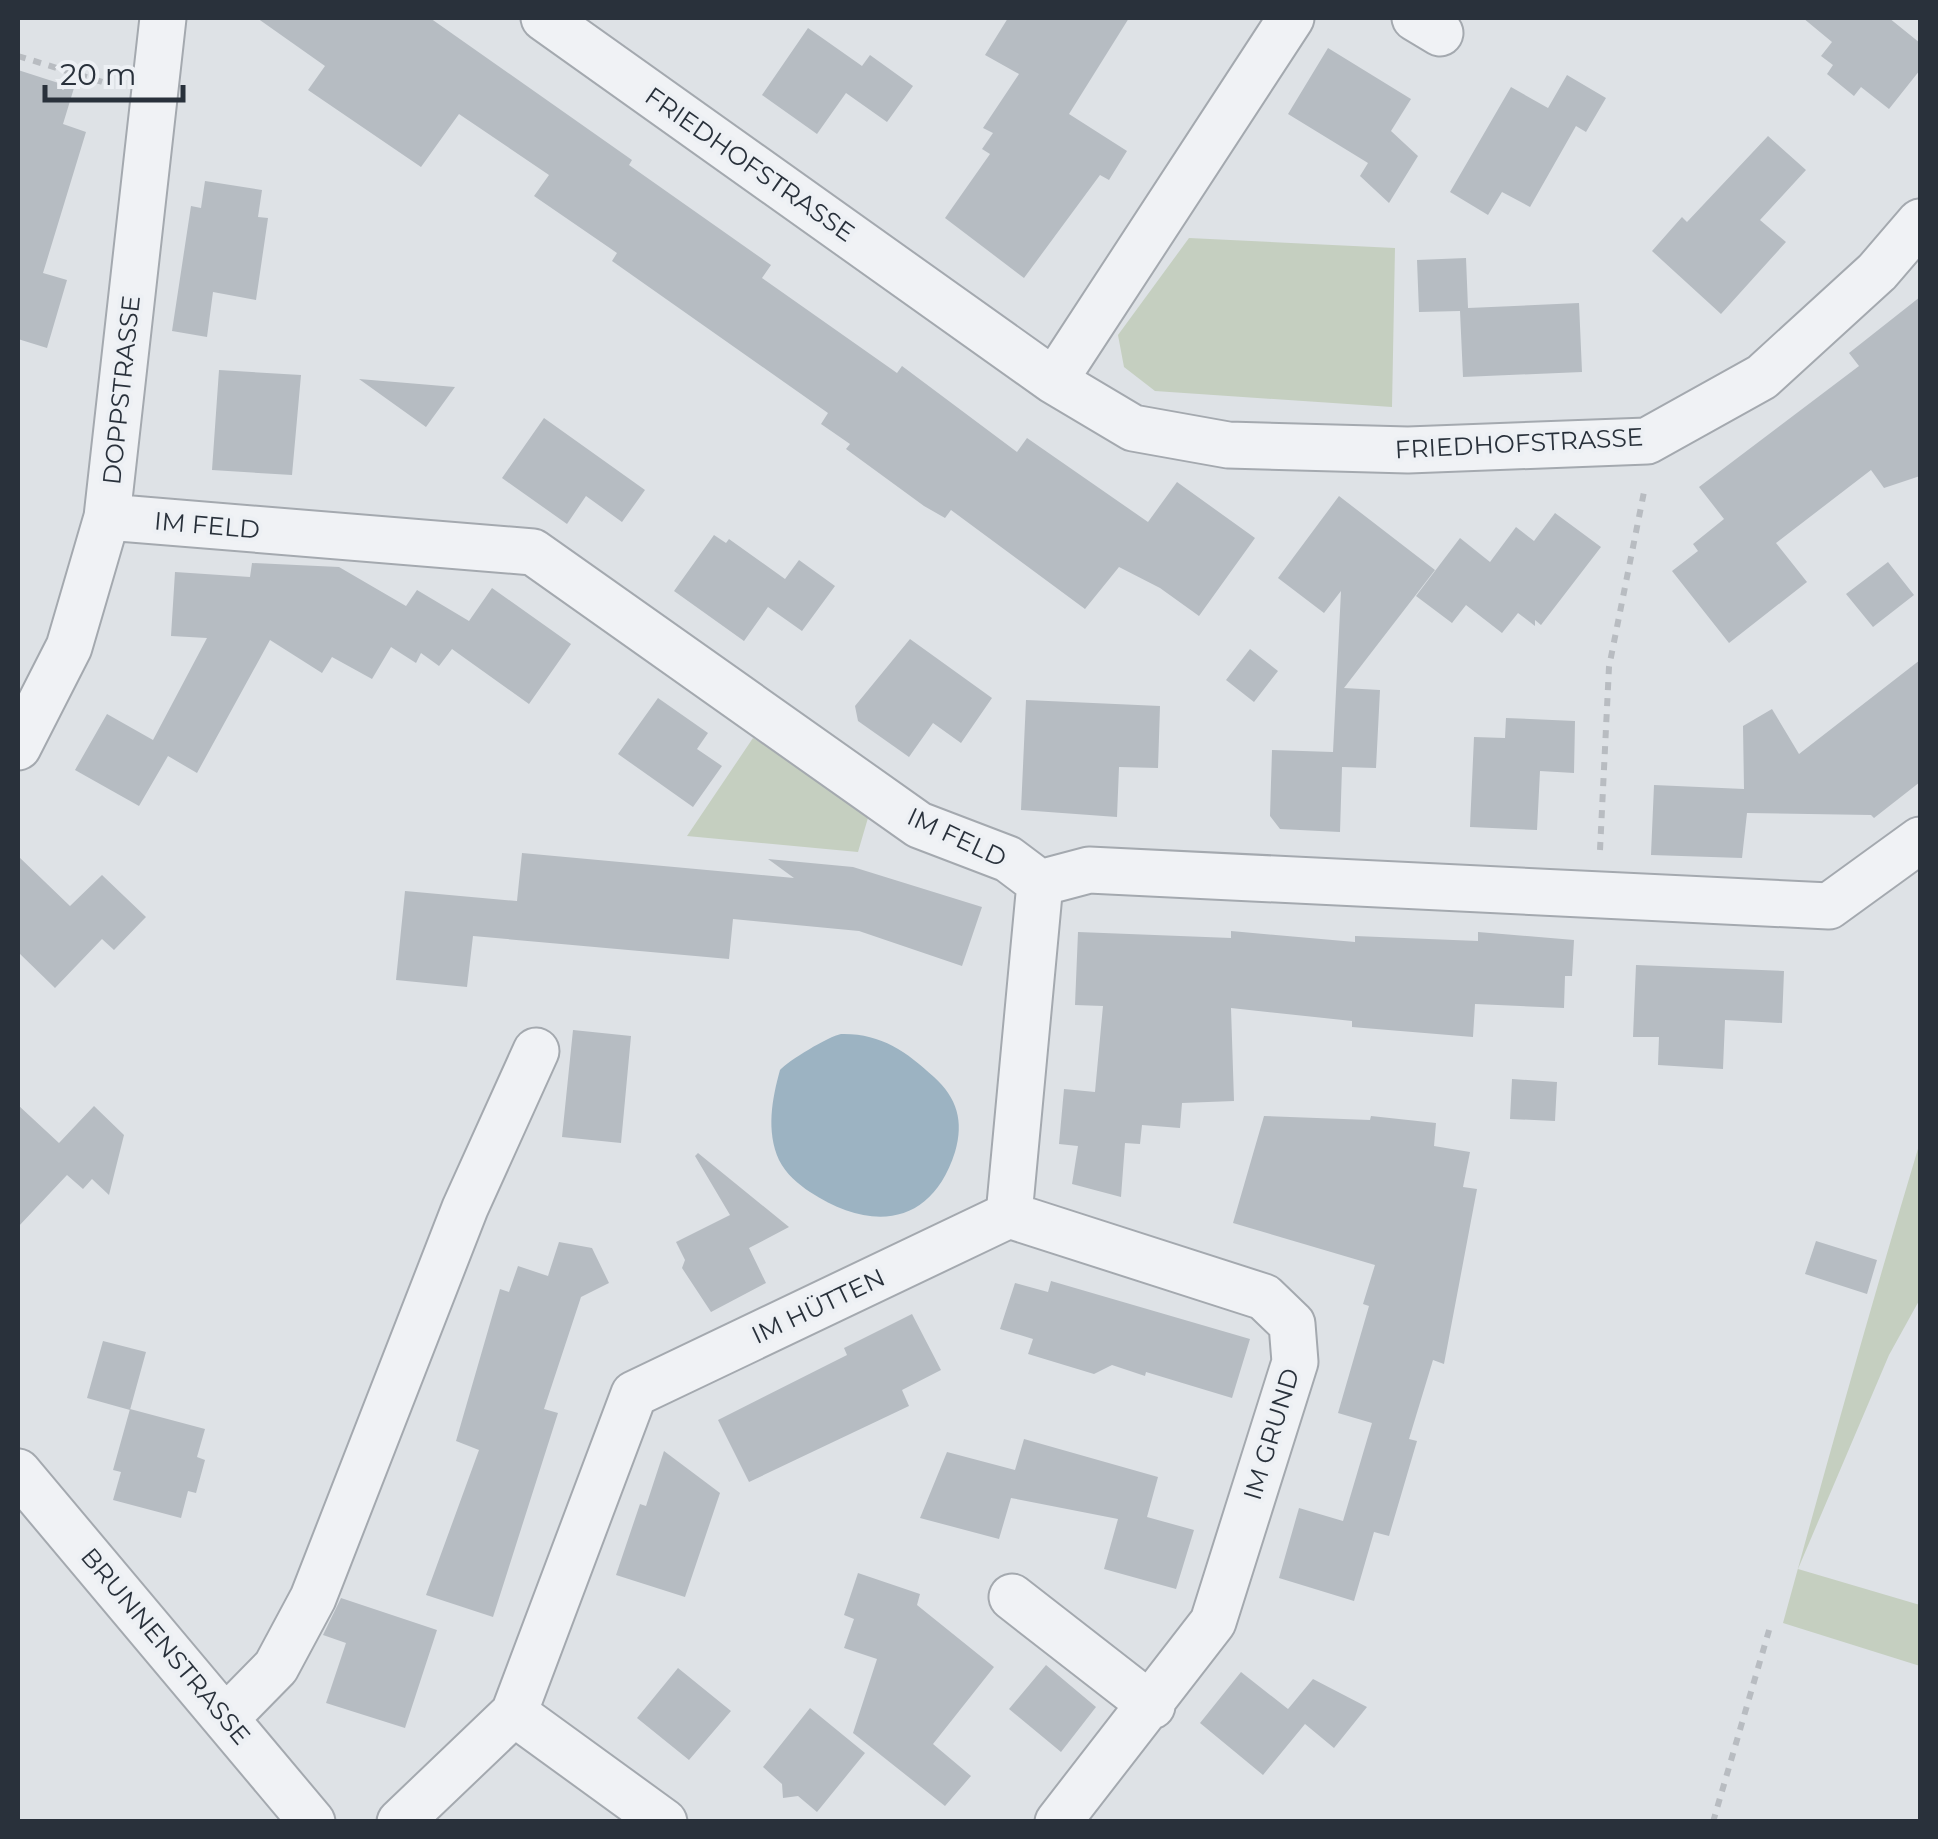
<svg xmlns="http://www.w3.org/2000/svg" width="1938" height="1839" font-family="Montserrat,sans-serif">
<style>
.green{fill:#c5cfc0}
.water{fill:#9cb3c2}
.building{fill:#b6bcc2}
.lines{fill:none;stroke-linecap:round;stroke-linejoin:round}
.minor-casing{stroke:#a4a9af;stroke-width:49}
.path{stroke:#b8bcc1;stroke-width:6;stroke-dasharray:8 8;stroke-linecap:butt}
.minor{stroke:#f0f2f5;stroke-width:45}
.labels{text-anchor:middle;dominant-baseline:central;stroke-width:8;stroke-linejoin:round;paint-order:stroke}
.street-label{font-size:25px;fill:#29313b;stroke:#edf0f4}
</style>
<rect width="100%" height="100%" fill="#dee2e6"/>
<!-- green -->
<path class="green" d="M 1189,238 L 1395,248 L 1392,407 L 1155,391 L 1124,367 L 1118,335 Z
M 753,738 L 870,811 L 858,852 L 687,836 Z
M 1920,1142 L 1920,1299 L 1889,1355 L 1798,1569 L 1920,1605 L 1920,1666 L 1783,1623 C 1827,1462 1872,1302 1920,1142 Z"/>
<!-- water -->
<path class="water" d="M 841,1034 C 880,1033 906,1051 934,1077 C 957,1098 964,1121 955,1152 C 931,1228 869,1231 810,1192 C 798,1184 786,1174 779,1160 C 766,1131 772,1099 780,1070 C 788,1061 829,1036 841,1034 Z"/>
<!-- building -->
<path class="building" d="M 257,18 L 430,18 L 632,160 L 629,165 L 771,265 L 762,278 L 897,373 L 902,366 L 1017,452 L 1027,438 L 1148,522 L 1177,482 L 1255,538 L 1199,616 L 1160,588 L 1119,567 L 1085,609 L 951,510 L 945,518 L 924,506 L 846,449 L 850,444 L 821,424 L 828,413 L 612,261 L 617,253 L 534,196 L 549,175 L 459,114 L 421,167 L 308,90 L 325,66 Z
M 1008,18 L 1129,18 L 1069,114 L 1127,151 L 1109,180 L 1100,175 L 1024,278 L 945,218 L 990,154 L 982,149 L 993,133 L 983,128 L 1019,74 L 985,55 Z
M 1803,18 L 1889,18 L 1920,43 L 1920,70 L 1889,109 L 1861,87 L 1854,96 L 1827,74 L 1833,65 L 1821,56 L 1832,42 Z
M 808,28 L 862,66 L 870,55 L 913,86 L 887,122 L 846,93 L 817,134 L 762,95 Z
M 1328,48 L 1411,99 L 1391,131 L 1418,156 L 1389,203 L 1360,176 L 1368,163 L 1288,114 Z
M 18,70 L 74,88 L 63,124 L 86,132 L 43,273 L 67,280 L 47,348 L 18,339 Z
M 1567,75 L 1606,98 L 1586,132 L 1576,126 L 1530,207 L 1502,192 L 1488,215 L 1450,192 L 1511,87 L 1548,108 Z
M 1768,136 L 1806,170 L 1760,220 L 1786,242 L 1721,314 L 1652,251 L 1682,217 L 1687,222 Z
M 205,181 L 262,190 L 258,217 L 268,218 L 256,300 L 213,292 L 207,337 L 172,331 L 191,206 L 201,208 Z
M 1466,258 L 1468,308 L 1579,303 L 1582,372 L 1463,377 L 1460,311 L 1419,312 L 1417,260 Z
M 1920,297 L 1920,476 L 1884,488 L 1871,470 L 1776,543 L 1807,582 L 1729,643 L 1672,571 L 1698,551 L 1693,544 L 1724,519 L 1699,487 L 1859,366 L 1849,353 Z
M 219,370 L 301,375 L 292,475 L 212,470 Z
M 359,379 L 455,387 L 426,427 Z
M 544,418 L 645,490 L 622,522 L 586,496 L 567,524 L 502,478 Z
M 1339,496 L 1435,570 L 1344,688 L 1380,690 L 1376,768 L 1342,767 L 1340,832 L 1280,829 L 1270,816 L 1272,750 L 1333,752 L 1341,591 L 1324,613 L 1278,578 Z
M 1555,513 L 1601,547 L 1541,625 L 1535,620 L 1535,626 L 1518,613 L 1502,633 L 1466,605 L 1452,623 L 1416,596 L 1460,538 L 1490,562 L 1516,527 L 1534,541 Z
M 714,535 L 726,543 L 729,539 L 785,579 L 799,560 L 835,586 L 802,631 L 768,607 L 744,641 L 674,591 Z
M 1888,562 L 1914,595 L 1873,627 L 1846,594 Z
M 252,563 L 339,567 L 406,606 L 417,590 L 469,621 L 492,588 L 571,644 L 529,704 L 452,649 L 439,666 L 421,653 L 416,663 L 391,647 L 372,679 L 332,657 L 322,673 L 270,640 L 197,773 L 168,756 L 139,806 L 75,770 L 107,714 L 153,740 L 207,638 L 171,636 L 175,572 L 250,577 Z
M 910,639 L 992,698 L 961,743 L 933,723 L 909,757 L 858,721 L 855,706 Z
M 1250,649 L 1278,671 L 1254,702 L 1226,680 Z
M 1920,660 L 1920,782 L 1874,818 L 1871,815 L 1747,813 L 1742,858 L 1651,855 L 1654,785 L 1744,789 L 1743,726 L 1772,709 L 1799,754 Z
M 658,698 L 708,733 L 697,749 L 722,766 L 693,807 L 618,754 Z
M 1026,700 L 1160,706 L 1158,768 L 1119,767 L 1117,817 L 1021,810 Z
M 1506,718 L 1575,721 L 1574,773 L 1540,771 L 1537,830 L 1470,827 L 1474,737 L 1505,738 Z
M 522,853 L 794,878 L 768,859 L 853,867 L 982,907 L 962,966 L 859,931 L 733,919 L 729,959 L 473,936 L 467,987 L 396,980 L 405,891 L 517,901 Z
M 18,856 L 70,906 L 102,875 L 146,917 L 114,950 L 102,939 L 55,988 L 18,952 Z
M 1231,931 L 1355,942 L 1355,936 L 1478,941 L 1478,932 L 1574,940 L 1572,976 L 1565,976 L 1564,1008 L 1475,1004 L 1473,1037 L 1352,1027 L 1352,1021 L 1231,1008 L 1234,1101 L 1182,1103 L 1180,1128 L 1142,1125 L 1140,1144 L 1125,1143 L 1121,1197 L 1072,1184 L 1078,1146 L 1059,1144 L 1064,1089 L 1095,1092 L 1103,1006 L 1075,1005 L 1078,932 L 1231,938 Z
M 1636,965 L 1784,971 L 1782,1023 L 1725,1020 L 1723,1069 L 1658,1065 L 1659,1037 L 1633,1037 Z
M 573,1030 L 631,1036 L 621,1143 L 562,1137 Z
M 1512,1079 L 1557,1082 L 1555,1121 L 1510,1119 Z
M 18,1105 L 59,1143 L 94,1106 L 124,1135 L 109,1195 L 92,1179 L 83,1189 L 67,1175 L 18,1227 Z
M 1264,1116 L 1370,1120 L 1371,1116 L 1436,1123 L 1434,1146 L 1470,1152 L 1463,1187 L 1477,1189 L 1444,1364 L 1433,1360 L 1409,1439 L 1417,1441 L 1389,1536 L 1374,1532 L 1354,1601 L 1279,1578 L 1299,1508 L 1343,1521 L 1372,1423 L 1338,1413 L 1369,1306 L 1363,1304 L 1375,1265 L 1233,1223 Z
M 698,1153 L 789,1227 L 749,1248 L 766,1283 L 711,1312 L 682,1268 L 685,1260 L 676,1242 L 730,1215 L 695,1156 Z
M 1816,1241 L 1877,1260 L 1867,1294 L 1805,1274 Z
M 559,1242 L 592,1248 L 609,1283 L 581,1297 L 544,1409 L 558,1413 L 493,1617 L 426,1595 L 479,1450 L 456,1441 L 500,1289 L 509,1292 L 518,1266 L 548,1276 Z
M 1051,1281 L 1250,1339 L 1232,1398 L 1146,1372 L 1145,1376 L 1112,1365 L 1094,1374 L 1028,1354 L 1033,1339 L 1000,1329 L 1015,1283 L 1048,1292 Z
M 912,1314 L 941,1370 L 902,1390 L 909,1406 L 749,1482 L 718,1420 L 847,1355 L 844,1348 Z
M 103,1341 L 146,1352 L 130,1410 L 87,1398 Z
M 130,1409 L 205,1429 L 197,1457 L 205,1460 L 196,1493 L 188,1491 L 181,1518 L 113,1500 L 121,1472 L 113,1470 Z
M 1024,1439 L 1158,1477 L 1147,1517 L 1194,1530 L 1176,1589 L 1104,1569 L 1118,1519 L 1011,1498 L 999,1539 L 920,1518 L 947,1452 L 1015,1470 Z
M 664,1451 L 720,1493 L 685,1597 L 616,1575 L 640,1504 L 646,1506 Z
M 858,1573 L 920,1594 L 917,1605 L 994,1667 L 933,1744 L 971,1776 L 945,1806 L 853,1733 L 877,1659 L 844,1648 L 854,1619 L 844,1615 Z
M 341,1598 L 437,1630 L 405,1728 L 326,1703 L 346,1643 L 323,1635 Z
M 1046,1665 L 1096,1707 L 1061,1752 L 1009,1709 Z
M 678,1668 L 731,1711 L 689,1760 L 637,1718 Z
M 1241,1672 L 1288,1709 L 1313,1679 L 1367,1707 L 1334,1748 L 1305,1724 L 1263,1775 L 1200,1723 Z
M 810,1708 L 865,1753 L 817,1812 L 798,1796 L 783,1798 L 782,1784 L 763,1767 Z"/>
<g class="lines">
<defs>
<path id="minor" d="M 544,18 L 1054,381 L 1133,428 L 1228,445 L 1408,450 L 1647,441 L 1762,377 L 1877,272 L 1920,222
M 1415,18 L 1440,33
M 1054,381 L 1291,18
M 107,517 L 533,552 L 919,825 L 1008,859 L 1040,883 L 1089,870 L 1829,906 L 1920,840
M 18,747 L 69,647 L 107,517 L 163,18
M 1009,1215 L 1264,1297 L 1292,1324 L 1295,1362 L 1213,1622 L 1058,1822
M 18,1472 L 312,1822
M 1012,1597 L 1152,1706
M 514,1713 L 634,1394 L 1009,1215 L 1040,883
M 227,1717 L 276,1667 L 313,1598 L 465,1208 L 536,1051
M 400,1822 L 514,1713 L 664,1822"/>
</defs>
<!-- minor casing -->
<use href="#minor" class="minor-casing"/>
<!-- path -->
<path class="path" d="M 18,56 L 109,84
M 1600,850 L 1609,667 L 1645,487
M 1713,1822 L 1770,1627"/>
<!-- minor -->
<use href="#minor" class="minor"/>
</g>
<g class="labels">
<!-- street labels -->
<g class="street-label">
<text transform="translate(750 164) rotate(35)">FRIEDHOFSTRASSE</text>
<text transform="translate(121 390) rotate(-84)">DOPPSTRASSE</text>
<text transform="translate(1519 443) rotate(-3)">FRIEDHOFSTRASSE</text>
<text transform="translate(207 525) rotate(5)">IM FELD</text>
<text transform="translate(957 837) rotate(25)">IM FELD</text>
<text transform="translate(818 1306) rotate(-25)">IM HÜTTEN</text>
<text transform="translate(1271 1434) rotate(-73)">IM GRUND</text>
<text transform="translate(166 1646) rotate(50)">BRUNNENSTRASSE</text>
</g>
</g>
<!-- border -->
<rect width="1938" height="1839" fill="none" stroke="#29313b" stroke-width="40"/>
<!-- scale -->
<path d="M45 85v15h138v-15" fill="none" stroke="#29313b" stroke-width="5"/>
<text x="60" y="85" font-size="30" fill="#29313b" stroke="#edf0f4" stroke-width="8" paint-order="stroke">20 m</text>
</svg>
